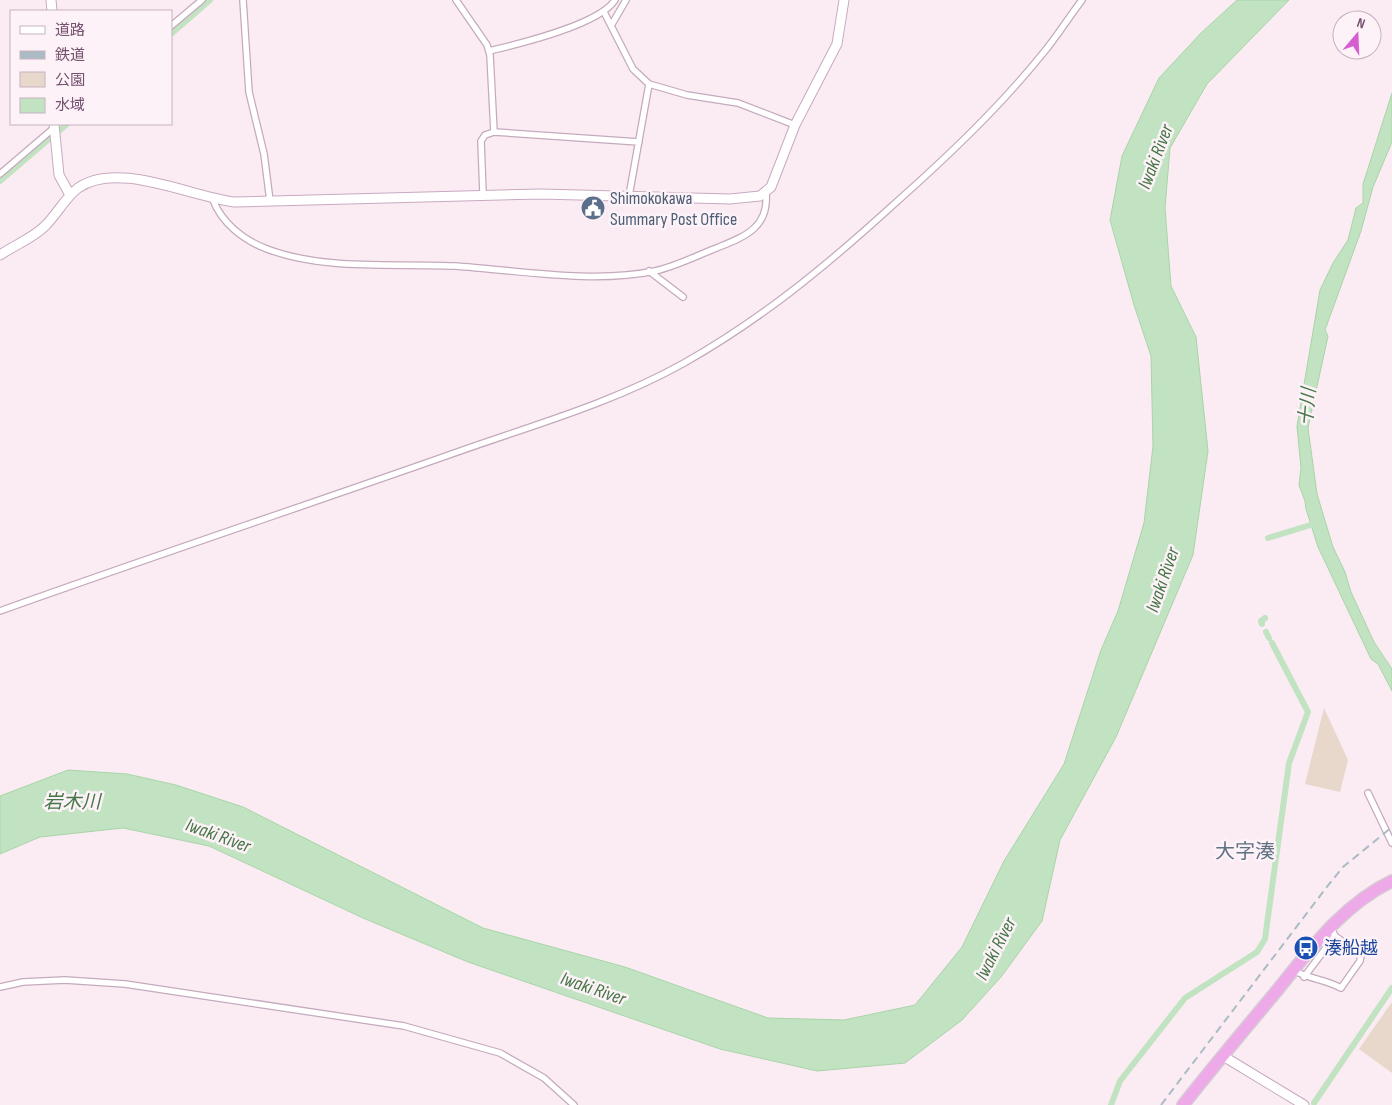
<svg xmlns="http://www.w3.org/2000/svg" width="1392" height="1105" font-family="'Sofia Sans Condensed','Noto Sans JP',sans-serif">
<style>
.green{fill:#e8d7cb}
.water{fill:#c2e3c1;stroke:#a9d4a9}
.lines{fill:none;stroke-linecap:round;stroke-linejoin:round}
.canal{stroke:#c2e3c1;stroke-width:6}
.street-casing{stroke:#c5aabe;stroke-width:8}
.secondary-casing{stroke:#c8a9c0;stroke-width:11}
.highway-casing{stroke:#d5cbd3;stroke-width:14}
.street{stroke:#fff;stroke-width:5.5}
.secondary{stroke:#fff;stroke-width:9}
.highway{stroke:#eeaae8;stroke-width:11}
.rail{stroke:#aabbc4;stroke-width:2;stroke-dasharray:8 5;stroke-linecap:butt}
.labels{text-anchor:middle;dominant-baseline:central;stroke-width:5;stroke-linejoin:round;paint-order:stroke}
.service-label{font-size:18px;fill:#4e5e75;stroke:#fdf2f8;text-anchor:start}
.transit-label{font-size:18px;fill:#164399;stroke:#fdf2f8;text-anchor:start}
.water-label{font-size:19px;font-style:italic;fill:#467746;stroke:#fdf2f8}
.quarter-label{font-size:20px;fill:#607182;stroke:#fdf2f8}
</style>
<rect width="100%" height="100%" fill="#fbecf4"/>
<!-- green -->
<path class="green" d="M 1324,708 L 1348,760 L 1340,792 L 1305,784 Z
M 1392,1002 L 1392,1073 L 1359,1049 Z"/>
<!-- water -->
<path class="water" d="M 1237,0 L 1289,0 L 1207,84 L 1170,148 L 1165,208 L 1171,286 L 1196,337 L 1208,451 L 1193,555 L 1116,737 L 1060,840 L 1042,921 L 1001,977 L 962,1020 L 905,1063 L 817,1071 L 720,1049 L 468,962 L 363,918 L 209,846 L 123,828 L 40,837 L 0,854 L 0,796 L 68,770 L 127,774 L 176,785 L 243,807 L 483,928 L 625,967 L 768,1018 L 844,1020 L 915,1005 L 962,947 L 1004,861 L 1064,764 L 1101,650 L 1118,611 L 1144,523 L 1153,446 L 1151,356 L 1134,305 L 1110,220 L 1122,156 L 1159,78 L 1201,33 Z
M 1392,93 L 1392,142 L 1373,187 L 1361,231 L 1325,330 L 1328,336 L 1308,428 L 1317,494 L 1333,547 L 1345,572 L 1351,592 L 1374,642 L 1392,669 L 1392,691 L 1378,664 L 1371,659 L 1318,547 L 1306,509 L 1305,501 L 1299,485 L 1301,468 L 1297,426 L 1320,290 L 1333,263 L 1348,240 L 1356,208 L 1363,203 L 1363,184 Z"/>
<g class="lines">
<!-- canal -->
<path class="canal" d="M 171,34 L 210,0
M 60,130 L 67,124
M 0,181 L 49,139
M 1268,538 L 1317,523
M 1262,624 L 1261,621 L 1265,618
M 1266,632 L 1269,638
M 1314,1103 L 1392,988
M 1111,1105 L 1120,1081 L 1185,998 L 1257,952 L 1265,939 L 1289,763 L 1308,712 L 1272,643"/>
<defs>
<path id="street" d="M 243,0 L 249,92 L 264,154 L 270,201
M 456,0 L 487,45 L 490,55 L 494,132 L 485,135 L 481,141 L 483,194
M 604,12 L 633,69 L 649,84 L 687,95 L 738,103 L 795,125
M 612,24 L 626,0
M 171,26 L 202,0
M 489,51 C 518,44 599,25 615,0
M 494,132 L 639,142
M 0,174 L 55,127
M 629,196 L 649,84
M 213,200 C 222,223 243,240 267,249 C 326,271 392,263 454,266 C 518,270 592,284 655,271 C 677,266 698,255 719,247 C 746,236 769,227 766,193
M 649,271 L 683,297
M 0,611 C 148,558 298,508 446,456 C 526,427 609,405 684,363 C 762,319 826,266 892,206 C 946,158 999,108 1044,52 C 1058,35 1069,17 1082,0
M 1368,793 L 1392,843
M 1293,970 C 1308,979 1325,979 1341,988 L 1360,961 L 1361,955 L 1335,936 L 1331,927
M 1304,977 L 1335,936
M 0,987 L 23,982 L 65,980 L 125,984 L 404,1026 L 500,1053 L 544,1078 L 574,1105"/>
<path id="secondary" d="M 51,0 L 52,11
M 54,124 L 59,175 L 70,195
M 0,255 C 15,245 33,238 45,226 C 57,214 65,198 78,188 C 117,160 191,197 235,202 L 541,194 L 730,199 L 760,196 L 771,187 L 795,125 L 837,44 L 844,0
M 1223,1056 L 1304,1105"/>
<path id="highway" d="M 1183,1105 C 1213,1067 1244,1030 1275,993 C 1309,951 1342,905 1392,881"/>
</defs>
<!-- street casing -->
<use href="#street" class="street-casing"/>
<!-- secondary casing -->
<use href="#secondary" class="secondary-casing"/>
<!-- highway casing -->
<use href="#highway" class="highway-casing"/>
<!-- street -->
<use href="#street" class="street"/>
<!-- secondary -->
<use href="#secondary" class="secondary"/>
<!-- highway -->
<use href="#highway" class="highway"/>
<!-- rail -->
<path class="rail" d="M 1161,1105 L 1326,888 L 1343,867 L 1392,827"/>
</g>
<!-- icons -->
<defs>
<symbol id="civic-disc" viewBox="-11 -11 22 22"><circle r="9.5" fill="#5c6f8a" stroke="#fdf2f8"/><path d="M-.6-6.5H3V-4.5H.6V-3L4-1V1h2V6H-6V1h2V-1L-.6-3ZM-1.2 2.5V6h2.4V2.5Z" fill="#fff"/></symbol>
<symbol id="bus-disc" viewBox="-11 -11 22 22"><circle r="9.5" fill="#1a4fb4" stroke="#fdf2f8"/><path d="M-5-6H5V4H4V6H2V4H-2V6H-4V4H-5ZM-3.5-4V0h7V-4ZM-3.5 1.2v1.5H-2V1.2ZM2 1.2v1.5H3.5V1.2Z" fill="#fff"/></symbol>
</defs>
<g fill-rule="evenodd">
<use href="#civic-disc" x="579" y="194" width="28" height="28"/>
<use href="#bus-disc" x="1292" y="934" width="28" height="28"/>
</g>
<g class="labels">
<!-- service labels -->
<g class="service-label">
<text x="610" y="198">Shimokokawa<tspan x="610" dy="21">Summary Post Office</tspan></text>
</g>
<!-- transit labels -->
<g class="transit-label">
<text x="1324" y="948">湊船越</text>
</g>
<!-- water labels -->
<g class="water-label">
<text transform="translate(1156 157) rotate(-69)">Iwaki River</text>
<text transform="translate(1308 407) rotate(-85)">十川</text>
<text transform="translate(1163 580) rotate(-71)">Iwaki River</text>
<text x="72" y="802">岩木川</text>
<text transform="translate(218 836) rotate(20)">Iwaki River</text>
<text transform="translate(996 949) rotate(-63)">Iwaki River</text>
<text transform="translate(593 989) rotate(19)">Iwaki River</text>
</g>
<!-- quarter labels -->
<g class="quarter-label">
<text x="1245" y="852">大字湊</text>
</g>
</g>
<!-- legend -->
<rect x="10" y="10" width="162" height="115" fill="#fdf2f8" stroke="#c6b2c0"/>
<rect x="20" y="26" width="25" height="8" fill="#ffffff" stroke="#c6b2c0"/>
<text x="55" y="35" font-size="15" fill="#74516d">道路</text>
<rect x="20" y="51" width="25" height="8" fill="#aabbc4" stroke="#c6b2c0"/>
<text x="55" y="60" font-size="15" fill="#74516d">鉄道</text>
<rect x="20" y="72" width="25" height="15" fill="#e8d7cb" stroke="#c6b2c0"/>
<text x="55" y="85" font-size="15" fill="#74516d">公園</text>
<rect x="20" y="98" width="25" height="15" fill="#c2e3c1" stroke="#c6b2c0"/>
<text x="55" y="110" font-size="15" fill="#74516d">水域</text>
<!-- north arrow -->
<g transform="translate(1357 35) rotate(19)"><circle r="24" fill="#fdf2f8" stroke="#c6b2c0"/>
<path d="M0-4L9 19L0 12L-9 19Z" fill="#d75ed0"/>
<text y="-8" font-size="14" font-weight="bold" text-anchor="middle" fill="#74516d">N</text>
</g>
</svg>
